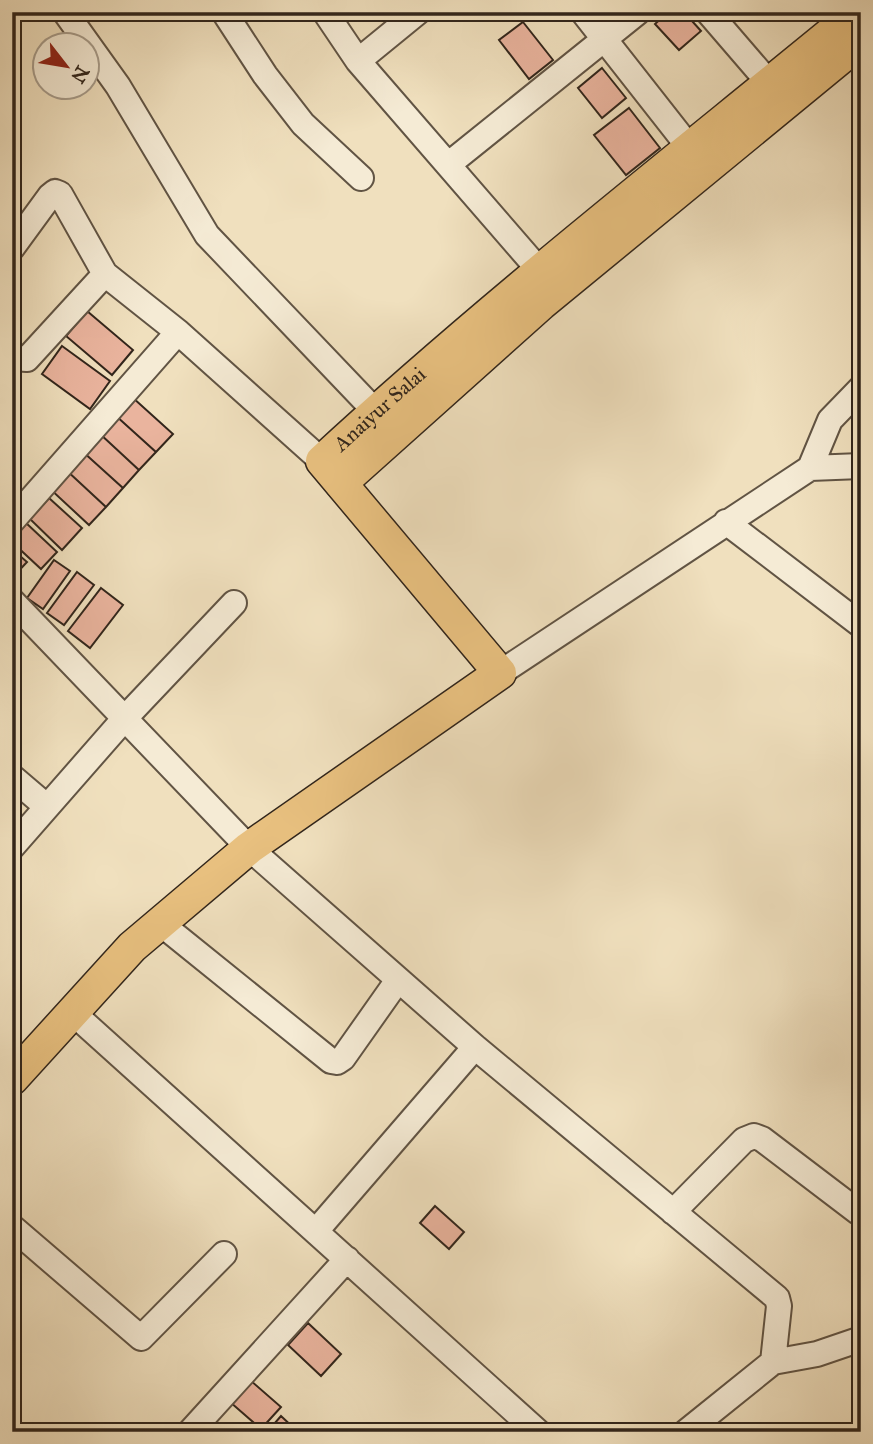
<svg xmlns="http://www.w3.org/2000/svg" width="873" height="1444" font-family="'IM FELL Great Primer',serif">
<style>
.building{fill:#eab49e;stroke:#31251b;stroke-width:2}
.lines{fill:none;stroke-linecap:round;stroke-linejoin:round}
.minor-casing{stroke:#615444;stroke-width:28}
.major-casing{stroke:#31251b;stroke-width:35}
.minor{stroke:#f5ebd5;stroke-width:24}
.major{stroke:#e8c07f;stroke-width:32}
.labels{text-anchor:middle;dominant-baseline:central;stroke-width:5;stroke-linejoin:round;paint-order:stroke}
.street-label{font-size:21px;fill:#31251b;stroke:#f5ebd5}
</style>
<rect width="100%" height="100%" fill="#f0e0be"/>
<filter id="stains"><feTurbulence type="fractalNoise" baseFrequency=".00286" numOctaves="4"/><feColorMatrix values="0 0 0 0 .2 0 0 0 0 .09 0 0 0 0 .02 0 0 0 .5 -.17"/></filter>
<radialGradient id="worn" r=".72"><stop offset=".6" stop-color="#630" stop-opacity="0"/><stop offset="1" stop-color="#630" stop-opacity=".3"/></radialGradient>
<!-- building -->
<path class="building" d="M 668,12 L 684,12 L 701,31 L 679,50 L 655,24 Z
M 523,22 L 553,60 L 529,79 L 499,40 Z
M 602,68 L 626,98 L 602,118 L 578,88 Z
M 629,108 L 660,148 L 626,175 L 594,135 Z
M 87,311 L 133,350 L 112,375 L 66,336 Z
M 62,346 L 110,381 L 90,409 L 42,374 Z
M 132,397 L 173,434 L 156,452 L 115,415 Z
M 115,415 L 156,452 L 139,470 L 99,433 Z
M 99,433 L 139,470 L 123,488 L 82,451 Z
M 82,451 L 123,488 L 106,507 L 65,469 Z
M 65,469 L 106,507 L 89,525 L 48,487 Z
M 49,498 L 82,528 L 62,550 L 30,519 Z
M 25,522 L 57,552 L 41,569 L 12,542 L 12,536 Z
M 12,549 L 27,562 L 12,578 Z
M 54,560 L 70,571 L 43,609 L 27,598 Z
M 77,572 L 94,585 L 64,625 L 47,613 Z
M 101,588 L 123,605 L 90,648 L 68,631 Z
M 435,1206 L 464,1232 L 449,1249 L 420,1223 Z
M 308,1323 L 341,1354 L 321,1376 L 288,1345 Z
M 250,1380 L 281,1407 L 261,1429 L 230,1402 Z
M 281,1416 L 298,1432 L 267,1432 Z"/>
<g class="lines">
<defs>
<path id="minor" d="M 65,12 L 118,86 L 207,235 L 376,412
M 224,12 L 265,75 L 303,124 L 361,178
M 325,12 L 358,61 L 540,271
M 583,12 L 689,147
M 708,12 L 770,84
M 358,61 L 418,12
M 449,164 L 638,12
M 12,248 L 50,196 L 55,192 L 60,194 L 105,274
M 12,358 L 27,359 L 105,274 L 178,332 L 322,461
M 810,468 L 830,420 L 861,388
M 12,521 L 178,332
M 726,522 L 861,625
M 12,601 L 249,848 L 475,1047 L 777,1298 L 779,1306 L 773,1362
M 500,673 L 810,468 L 861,466
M 12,777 L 46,806
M 12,847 L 125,718 L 234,603
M 160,923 L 331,1061 L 337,1062 L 343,1058 L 398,980
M 72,1012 L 538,1432
M 673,1212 L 744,1140 L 754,1136 L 762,1139 L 858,1212
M 12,1227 L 141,1338 L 224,1254
M 316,1231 L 475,1047
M 190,1432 L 347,1259
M 686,1432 L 773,1362 L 817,1354 L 861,1339"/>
<g id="major">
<path d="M 341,483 L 541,304 L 861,41"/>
<path id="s1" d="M 12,1079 L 132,947 L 249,848 L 500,673 L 322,461 C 493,303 677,160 857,12"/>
</g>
</defs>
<!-- minor casing -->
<use href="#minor" class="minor-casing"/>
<!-- major casing -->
<use href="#major" class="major-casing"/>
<!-- minor -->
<use href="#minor" class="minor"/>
<!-- major -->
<use href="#major" class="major"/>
</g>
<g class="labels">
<!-- street labels -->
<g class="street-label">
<text stroke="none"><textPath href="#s1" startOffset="992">Anaiyur Salai</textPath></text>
</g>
</g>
<!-- margin -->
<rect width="873" height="1444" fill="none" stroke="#f0e0be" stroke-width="42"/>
<rect x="14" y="14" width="845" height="1416" fill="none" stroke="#31251b" stroke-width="3.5"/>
<rect x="21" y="21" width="831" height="1402" fill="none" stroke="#31251b" stroke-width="2"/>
<!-- north arrow -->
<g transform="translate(66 66) rotate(121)"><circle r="33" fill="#f5ebd5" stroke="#a79c8b" stroke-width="2"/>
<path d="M0-5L12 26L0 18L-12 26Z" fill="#8f2418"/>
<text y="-10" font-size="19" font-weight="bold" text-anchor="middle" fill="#31251b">N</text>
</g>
<rect width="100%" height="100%" filter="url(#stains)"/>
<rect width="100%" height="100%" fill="url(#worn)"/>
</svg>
